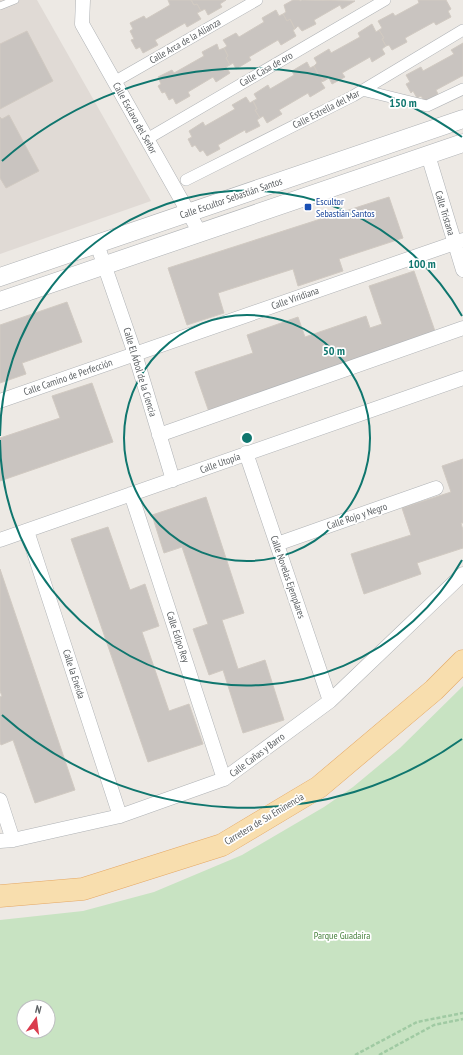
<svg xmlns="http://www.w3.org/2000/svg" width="463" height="1055" font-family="'PT Sans Narrow',sans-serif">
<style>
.education{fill:#e0dad5}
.green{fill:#c8e3c2;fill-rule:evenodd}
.building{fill:#c9c4c0;stroke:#d1cac2}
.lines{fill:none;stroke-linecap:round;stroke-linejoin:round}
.service-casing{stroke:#afb2b5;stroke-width:8}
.pedestrian-casing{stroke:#afb2b5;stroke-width:12}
.minor-casing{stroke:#afb2b5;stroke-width:15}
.tertiary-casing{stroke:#afb2b5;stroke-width:19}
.primary-casing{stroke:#e5a864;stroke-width:23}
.path{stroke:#a0caa3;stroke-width:2.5;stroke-dasharray:4 2;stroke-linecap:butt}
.service{stroke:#fff;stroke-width:7}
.pedestrian{stroke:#fff;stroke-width:11}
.minor{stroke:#fff;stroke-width:14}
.tertiary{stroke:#fff;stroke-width:18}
.primary{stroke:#f8deae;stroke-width:22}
.ring{fill:none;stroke:#0f766e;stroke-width:2}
.transit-dot{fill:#1a4fb4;stroke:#fff;stroke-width:1.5}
.labels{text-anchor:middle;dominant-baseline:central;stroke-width:3.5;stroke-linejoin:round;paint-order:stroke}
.street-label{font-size:10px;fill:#5c6063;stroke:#fff}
.transit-label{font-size:10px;fill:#164399;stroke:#fff;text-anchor:start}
.park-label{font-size:10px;fill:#46813c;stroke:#fff}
.centre{fill:#0f766e;stroke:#fff;stroke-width:2}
.ring-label{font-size:12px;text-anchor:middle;font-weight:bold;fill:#0f766e;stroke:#fff;stroke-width:3.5;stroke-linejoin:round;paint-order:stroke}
</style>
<rect width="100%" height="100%" fill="#ede9e4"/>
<!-- education -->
<path class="education" d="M 0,0 L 37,0 L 151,201 L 0,254 Z"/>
<!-- green -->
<path class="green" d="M 463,686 L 463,1055 L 0,1055 L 0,920 L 83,911 L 154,892 L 242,855 L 324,807 L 353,787 L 400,748 ZM 24,1007 L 48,1007 L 48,1031 L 24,1031 Z"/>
<!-- building -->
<path class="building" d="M 168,0 L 191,0 L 194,5 L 197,4 L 201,11 L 197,13 L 201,19 L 187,27 L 185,23 L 155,40 L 158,45 L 143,53 L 140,47 L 136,49 L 131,40 L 134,39 L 130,31 L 133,29 L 130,23 L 144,16 L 146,19 L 170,5 Z
M 191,0 L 226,0 L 220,4 L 222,7 L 208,15 L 205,9 L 201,11 L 197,4 L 194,5 Z
M 293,0 L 299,0 L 300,1 L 302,0 L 355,1 L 342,9 L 340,5 L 314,20 L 316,24 L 302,31 L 298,26 L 295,29 L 290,19 L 287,21 L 283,14 L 286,12 L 284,5 Z
M 418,0 L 446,0 L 451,9 L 448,11 L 451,17 L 436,25 L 434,22 L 405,38 L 407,42 L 392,50 L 389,45 L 386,46 L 382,39 L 384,38 L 379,30 L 382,28 L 378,21 L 393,13 L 395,16 L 419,3 Z
M 276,10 L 279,16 L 283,14 L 287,21 L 290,19 L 295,29 L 293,30 L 296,36 L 281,45 L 278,40 L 249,57 L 251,60 L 236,69 L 233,63 L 230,65 L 226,58 L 228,56 L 224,48 L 227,46 L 223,40 L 236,33 L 239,37 L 264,22 L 262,18 Z
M 372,24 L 376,32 L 379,30 L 384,38 L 382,39 L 386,46 L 382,49 L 385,54 L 372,62 L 370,57 L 342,73 L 345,77 L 332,84 L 329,78 L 324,81 L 320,75 L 319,76 L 314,66 L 317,63 L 314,58 L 329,49 L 331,53 L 360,37 L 358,33 Z
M 27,31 L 53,81 L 0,109 L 0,44 Z
M 463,43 L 463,76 L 462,76 L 436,90 L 438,94 L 425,102 L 421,96 L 417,98 L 413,91 L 411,93 L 406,84 L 410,82 L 406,75 L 421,67 L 423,71 L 454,54 L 451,50 Z
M 217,44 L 219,50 L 224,48 L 228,56 L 226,58 L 230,65 L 226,67 L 230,73 L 216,82 L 213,77 L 188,92 L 190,96 L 176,104 L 173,98 L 169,100 L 165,92 L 162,93 L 158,86 L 161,84 L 158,77 L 172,70 L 174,73 L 204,56 L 202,52 Z
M 307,62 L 310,68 L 314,66 L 319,76 L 320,75 L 324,81 L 321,82 L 325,88 L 310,97 L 308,93 L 279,110 L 282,114 L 267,123 L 263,116 L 260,118 L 255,110 L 257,109 L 253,101 L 257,99 L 254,94 L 268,85 L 270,89 L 294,75 L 292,71 Z
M 246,97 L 250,103 L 253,101 L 257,109 L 255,110 L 260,118 L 257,120 L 260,126 L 246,133 L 245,130 L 218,145 L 220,149 L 207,156 L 203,150 L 200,152 L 195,145 L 192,147 L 188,139 L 192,137 L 189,131 L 203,122 L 205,126 L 235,109 L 232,105 Z
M 9,115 L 39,171 L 6,188 L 0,178 L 0,117 L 2,119 Z
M 389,197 L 403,238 L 339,259 L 343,271 L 298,286 L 293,269 L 218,293 L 224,313 L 187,325 L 168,268 Z
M 414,271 L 436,334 L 209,412 L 195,372 L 253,353 L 247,335 L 298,317 L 305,337 L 366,316 L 370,328 L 382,324 L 369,286 Z
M 67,302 L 82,342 L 22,363 L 26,374 L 0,383 L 0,325 Z
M 92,383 L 113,442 L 0,481 L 0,438 L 60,418 L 52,396 Z
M 463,459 L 463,523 L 461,523 L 463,530 L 463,548 L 417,563 L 421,574 L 364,594 L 351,554 L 411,535 L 402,508 L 451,492 L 442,466 Z
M 206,497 L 244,613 L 222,620 L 238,669 L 265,660 L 284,720 L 243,733 L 223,670 L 209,675 L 193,629 L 208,624 L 182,547 L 164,553 L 152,515 Z
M 108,527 L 130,590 L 145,584 L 159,626 L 142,632 L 169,711 L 189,704 L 203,744 L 148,762 L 71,539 Z
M 0,569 L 75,790 L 35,803 L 13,740 L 1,745 L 0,742 L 0,697 L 2,696 L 0,691 Z"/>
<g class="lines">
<defs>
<path id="service" d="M 0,6 L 15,0"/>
<path id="pedestrian" d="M 114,82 L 257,0
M 362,90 L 427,106 L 463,89
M 147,139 L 385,0
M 186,180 L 353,96 L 463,30"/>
<path id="minor" d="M 83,0 L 82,24 L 200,233
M 428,155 L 463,270
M 97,244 L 135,354 L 173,480
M 0,401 L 463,240
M 159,435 L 463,328
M 246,453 L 330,701
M 131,494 L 224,779
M 27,531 L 120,816
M 0,540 L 463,378
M 277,544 L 436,488
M 0,800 L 13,840
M 0,841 L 13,840 L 120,816 L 224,779 L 330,701 L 463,574"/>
<path id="tertiary" d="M 0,277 L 463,119
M 0,301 L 463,143"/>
<path id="primary" d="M 0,896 L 83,889 L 222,845 L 319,787 L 434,690 L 463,661"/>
</defs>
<!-- service casing -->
<use href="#service" class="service-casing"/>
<!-- pedestrian casing -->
<use href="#pedestrian" class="pedestrian-casing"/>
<!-- minor casing -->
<use href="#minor" class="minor-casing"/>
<!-- tertiary casing -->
<use href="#tertiary" class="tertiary-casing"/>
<!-- primary casing -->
<use href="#primary" class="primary-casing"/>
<!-- path -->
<path class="path" d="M 355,1055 L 417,1022 L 463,1013
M 379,1055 L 434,1025 L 463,1019"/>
<!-- service -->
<use href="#service" class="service"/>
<!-- pedestrian -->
<use href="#pedestrian" class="pedestrian"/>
<!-- minor -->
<use href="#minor" class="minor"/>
<!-- tertiary -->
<use href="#tertiary" class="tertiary"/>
<!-- primary -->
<use href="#primary" class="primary"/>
</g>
<!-- distance rings -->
<g class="ring">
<circle cx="247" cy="438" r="123"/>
<path d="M462 560A247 247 0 0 1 0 440M0 436A247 247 0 0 1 462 316"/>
<path d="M462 739A370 370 0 0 1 2 715M2 161A370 370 0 0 1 462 137"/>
</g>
<!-- markers -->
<rect class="transit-dot" x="304" y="203" width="8" height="8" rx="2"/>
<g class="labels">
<!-- street labels -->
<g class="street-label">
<text transform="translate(185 41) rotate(-30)">Calle Arca de la Alianza</text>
<text transform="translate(266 69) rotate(-30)">Calle Casa de oro</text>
<text transform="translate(326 109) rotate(-27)">Calle Estrella del Mar</text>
<text transform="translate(135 118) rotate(61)">Calle Esclava del Señor</text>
<text transform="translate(231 198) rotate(-19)">Calle Escultor Sebastián Santos</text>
<text transform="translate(445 213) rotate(73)">Calle Tristana</text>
<text transform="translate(295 298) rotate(-19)">Calle Viridiana</text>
<text transform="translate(140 372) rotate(73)">Calle El Árbol de la Ciencia</text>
<text transform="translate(68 377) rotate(-19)">Calle Camino de Perfección</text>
<text transform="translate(220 463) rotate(-20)">Calle Utopía</text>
<text transform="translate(357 516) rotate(-19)">Calle Rojo y Negro</text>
<text transform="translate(288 577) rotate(71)">Calle Novelas Ejemplares</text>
<text transform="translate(178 637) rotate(72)">Calle Edipo Rey</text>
<text transform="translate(74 674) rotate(72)">Calle la Eneida</text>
<text transform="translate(257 755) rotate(-37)">Calle Cañas y Barro</text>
<text transform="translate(264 819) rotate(-31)">Carretera de Su Eminencia</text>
</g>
<!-- transit labels -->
<g class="transit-label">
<text x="316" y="201">Escultor<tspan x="316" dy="12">Sebastián Santos</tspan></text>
</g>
<!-- park labels -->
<g class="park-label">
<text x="342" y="935">Parque Guadaíra</text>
</g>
</g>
<circle cx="247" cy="438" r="6" class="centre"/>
<g class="ring-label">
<text x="403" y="107">150 m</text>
<text x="422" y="268">100 m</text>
<text x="334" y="355">50 m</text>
</g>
<!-- north arrow -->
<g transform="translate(36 1019) rotate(14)"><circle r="19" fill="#ffffff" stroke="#bebfc1"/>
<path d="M0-3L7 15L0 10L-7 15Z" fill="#da3c4e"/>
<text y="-6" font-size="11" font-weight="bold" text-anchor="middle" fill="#5c6063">N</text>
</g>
</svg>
